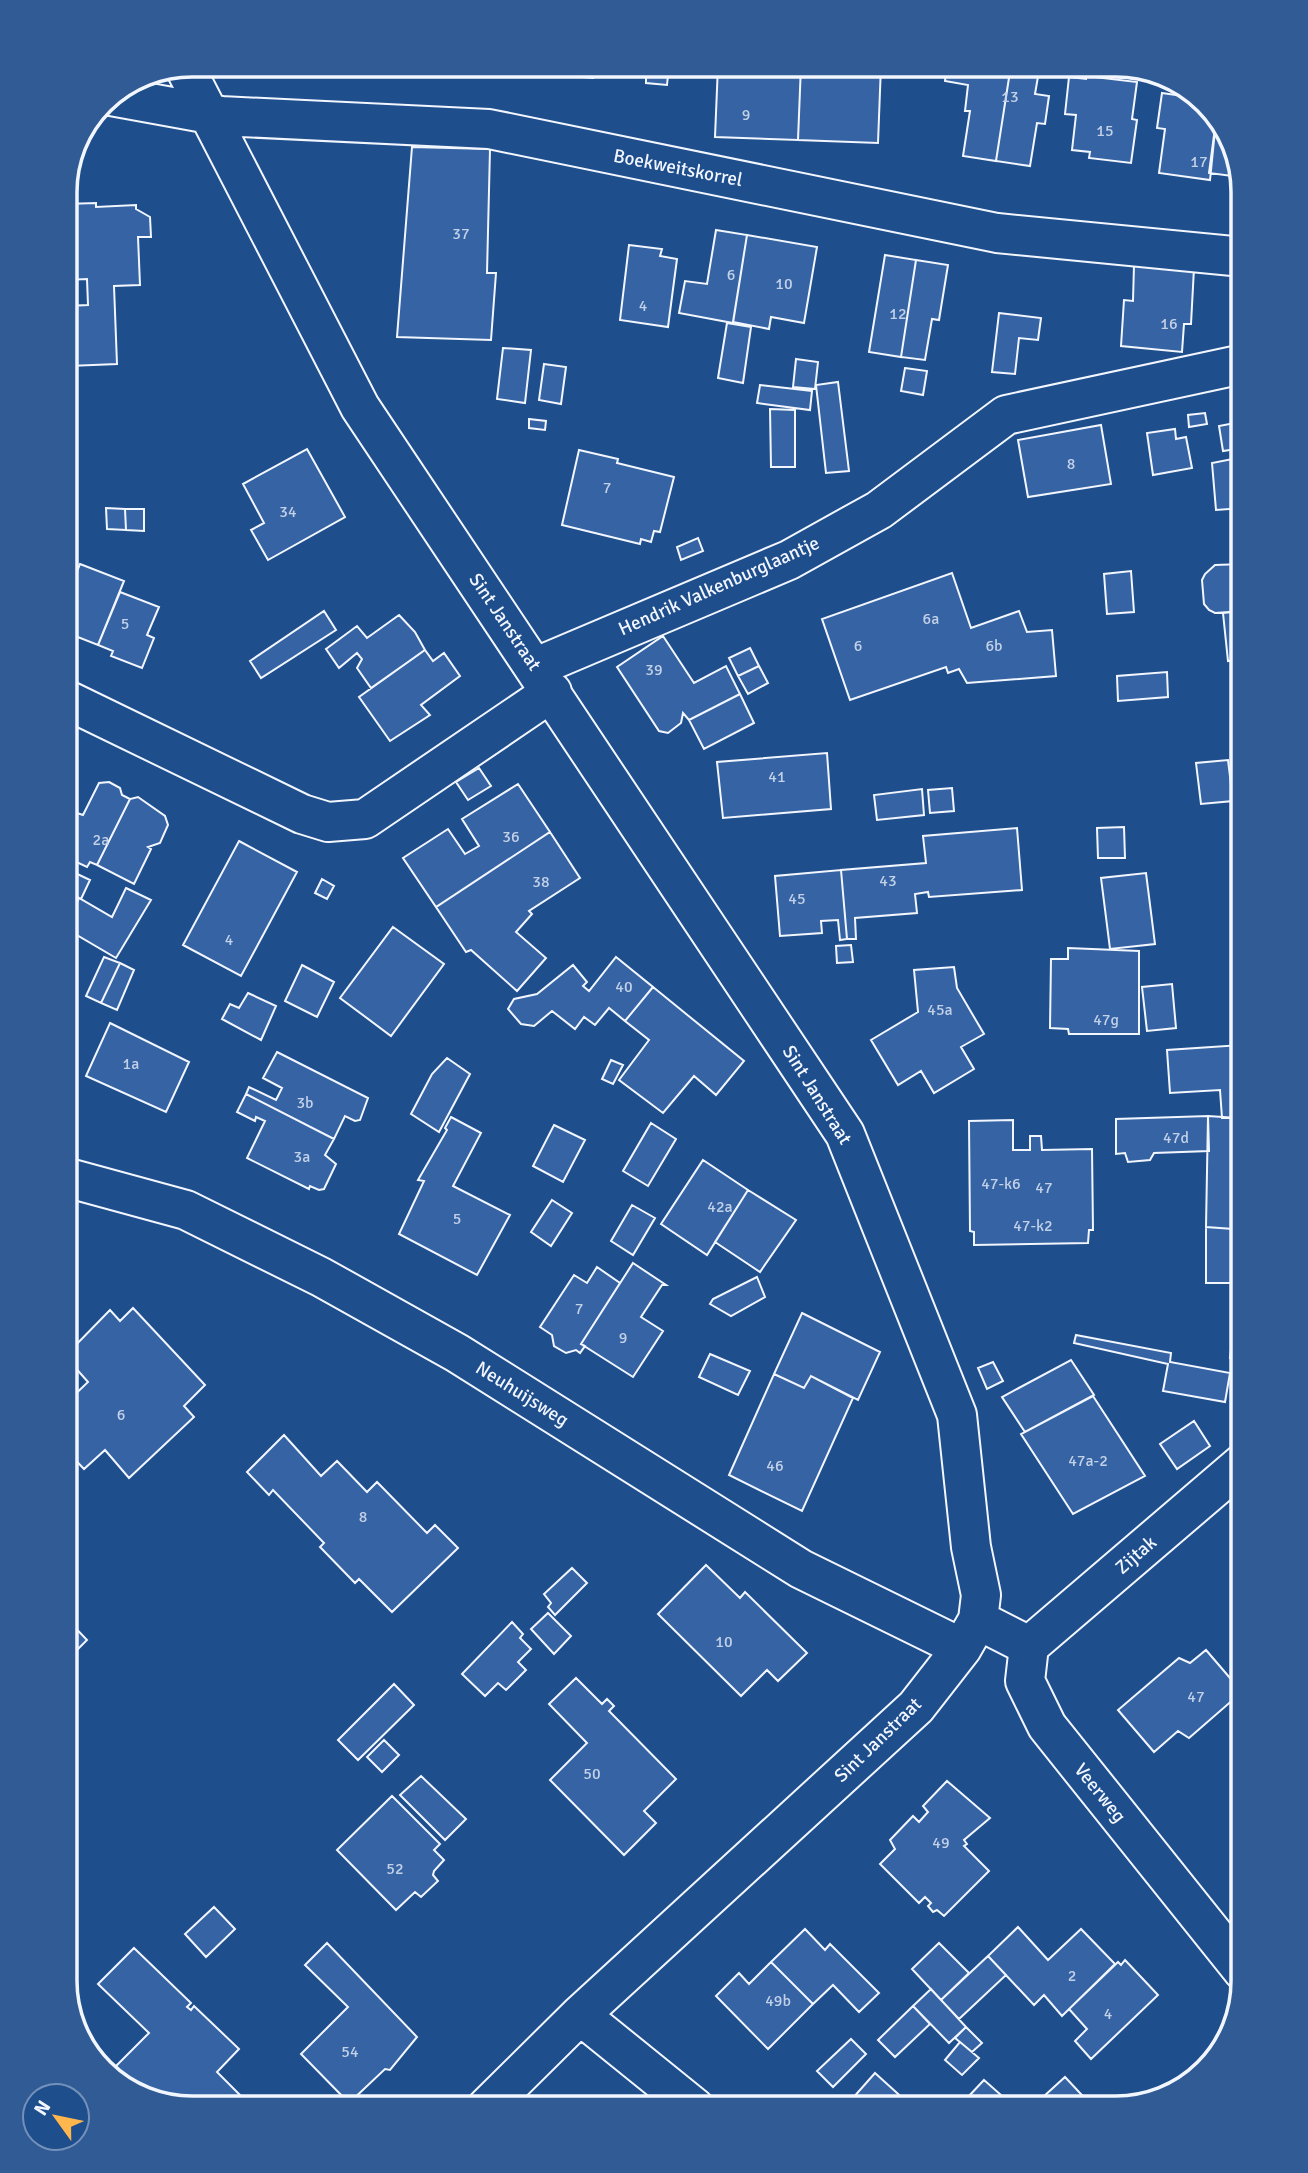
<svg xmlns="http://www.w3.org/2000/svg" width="1308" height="2173" font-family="Signika,sans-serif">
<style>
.building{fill:#3563a3;stroke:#f2f6ff;stroke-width:2}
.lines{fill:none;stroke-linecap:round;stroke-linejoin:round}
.street-casing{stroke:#f2f6ff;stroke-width:42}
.street{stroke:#1f4e8c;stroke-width:38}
.labels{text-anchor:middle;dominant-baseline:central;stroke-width:5;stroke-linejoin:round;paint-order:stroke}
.number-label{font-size:16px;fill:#c3d1e8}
.street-label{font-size:19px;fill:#f2f6ff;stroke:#1f4e8c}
.rim{fill:none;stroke:#f2f6ff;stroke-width:3.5}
</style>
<rect width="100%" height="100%" fill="#1f4e8c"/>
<!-- building -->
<path class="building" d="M 574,65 L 622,65 L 621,74 L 595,72 L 593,78 L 572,76 Z
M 622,65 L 669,65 L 667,85 L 646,83 L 646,76 L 621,74 Z
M 718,65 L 801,65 L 798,140 L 715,137 Z
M 801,65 L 881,65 L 878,143 L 798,140 Z
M 947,65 L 1011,65 L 996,161 L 963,156 L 970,111 L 965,111 L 968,85 L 945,81 Z
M 1011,65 L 1040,65 L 1035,94 L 1049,96 L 1045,124 L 1037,123 L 1030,166 L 996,161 Z
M 1086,76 L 1137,82 L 1132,119 L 1137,120 L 1131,163 L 1089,158 L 1090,152 L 1072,150 L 1076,115 L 1065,114 L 1069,77 L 1086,79 Z
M 1162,93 L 1197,98 L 1216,120 L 1210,180 L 1159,173 L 1165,129 L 1157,128 Z
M 1216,120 L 1230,136 L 1240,177 L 1209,173 Z
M 412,147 L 490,149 L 487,273 L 496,273 L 491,340 L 397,337 Z
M 96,203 L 96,207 L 136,205 L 136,209 L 150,217 L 151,237 L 138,237 L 140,285 L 114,286 L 117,364 L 69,366 L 66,306 L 88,305 L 87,279 L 66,280 L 65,204 Z
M 716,230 L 747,235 L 733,323 L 679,313 L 685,281 L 707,284 Z
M 747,235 L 817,247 L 804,323 L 771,317 L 769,329 L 733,322 Z
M 629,245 L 662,249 L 660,256 L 677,259 L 668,327 L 620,320 Z
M 885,255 L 916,260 L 901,357 L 869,352 Z
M 916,260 L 948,265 L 939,320 L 932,319 L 925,360 L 901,357 Z
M 1134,265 L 1194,268 L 1191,324 L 1184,324 L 1182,352 L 1121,346 L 1124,300 L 1133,301 Z
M 999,313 L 1041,318 L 1038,340 L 1019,338 L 1015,374 L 992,372 Z
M 727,323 L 751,327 L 743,383 L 718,378 Z
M 503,348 L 531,350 L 525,403 L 497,399 Z
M 796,359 L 818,362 L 815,389 L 793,387 Z
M 544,364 L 566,367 L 561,404 L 539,400 Z
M 905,368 L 927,371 L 923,395 L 901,391 Z
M 838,382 L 849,471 L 826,473 L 816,385 Z
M 760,385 L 812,391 L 810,410 L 757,403 Z
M 770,409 L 795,410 L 795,467 L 771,467 Z
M 1205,413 L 1207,424 L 1189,427 L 1188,415 Z
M 65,418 L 72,419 L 69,445 L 65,444 Z
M 529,419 L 546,421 L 545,430 L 529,428 Z
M 1240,422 L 1243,422 L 1243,448 L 1223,451 L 1219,426 Z
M 1101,425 L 1111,484 L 1028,497 L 1018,440 Z
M 1175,429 L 1176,439 L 1186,437 L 1192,468 L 1153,475 L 1147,433 Z
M 307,449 L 345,517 L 268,560 L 251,530 L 264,523 L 243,484 Z
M 579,450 L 618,459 L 617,463 L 674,477 L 660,532 L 654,531 L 651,542 L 641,539 L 640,544 L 562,525 Z
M 1243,457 L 1243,508 L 1216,510 L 1212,463 Z
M 106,508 L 125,509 L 126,530 L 107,529 Z
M 1243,508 L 1243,525 L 1236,526 L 1234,509 Z
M 125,509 L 144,509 L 144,531 L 126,530 Z
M 698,538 L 703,551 L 681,560 L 677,547 Z
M 80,564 L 124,581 L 98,645 L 65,632 L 65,602 Z
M 1243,564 L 1243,611 L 1215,613 L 1209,610 L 1204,604 L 1202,580 L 1205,574 L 1215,565 Z
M 1131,571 L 1134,612 L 1107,614 L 1104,574 Z
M 952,573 L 971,628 L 1019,611 L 1027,632 L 1052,630 L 1056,676 L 967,683 L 959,669 L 948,673 L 946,667 L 850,700 L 822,619 Z
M 120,592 L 159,607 L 147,635 L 154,638 L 142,668 L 111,656 L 113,651 L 98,645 Z
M 324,611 L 336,630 L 261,678 L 250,661 Z
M 1243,611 L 1243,659 L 1228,661 L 1223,613 Z
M 399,615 L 415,632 L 425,650 L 371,688 L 357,668 L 362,659 L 357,653 L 339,668 L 326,649 L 357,626 L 367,638 Z
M 663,636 L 694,683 L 726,666 L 740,694 L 689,720 L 683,713 L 681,723 L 668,733 L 659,731 L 617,667 Z
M 750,648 L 759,666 L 738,676 L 729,658 Z
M 425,650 L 433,661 L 444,653 L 460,676 L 421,705 L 430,715 L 390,741 L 359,697 Z
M 759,666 L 768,683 L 748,694 L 738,676 Z
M 1167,672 L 1168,697 L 1118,701 L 1117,676 Z
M 740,694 L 754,723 L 704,749 L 689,720 Z
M 1243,717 L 1243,741 L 1235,742 L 1233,718 Z
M 1243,741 L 1243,777 L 1239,777 L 1235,742 Z
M 827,753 L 831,809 L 723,818 L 717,762 Z
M 1228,760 L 1233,801 L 1201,804 L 1196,763 Z
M 479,768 L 491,786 L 468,800 L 456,782 Z
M 109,782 L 120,788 L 122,795 L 130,799 L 97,865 L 90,862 L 87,867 L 72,860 L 76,855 L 72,853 L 65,873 L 65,838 L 77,813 L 83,815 L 99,783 Z
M 518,784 L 550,832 L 436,907 L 403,858 L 448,829 L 465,854 L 479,846 L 462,819 Z
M 952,788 L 954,811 L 930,813 L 928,790 Z
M 922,789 L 924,815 L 877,820 L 874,795 Z
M 138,797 L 165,816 L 168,825 L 160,843 L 148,847 L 151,849 L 134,884 L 97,865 L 130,799 Z
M 1124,827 L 1125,858 L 1098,858 L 1097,828 Z
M 1017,828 L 1022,890 L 929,897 L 928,892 L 915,894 L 917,913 L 855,918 L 856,939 L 847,939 L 841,870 L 926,863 L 923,836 Z
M 550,832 L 580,878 L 529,911 L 532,914 L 516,932 L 546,958 L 517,991 L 471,950 L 466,952 L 436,907 Z
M 239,841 L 297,872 L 241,976 L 183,945 Z
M 841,870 L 847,939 L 840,940 L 838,920 L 821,921 L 822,933 L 780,936 L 775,876 Z
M 71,871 L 90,880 L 81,899 L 65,890 Z
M 1146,873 L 1155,944 L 1110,949 L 1101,878 Z
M 322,879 L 334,886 L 327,899 L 315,893 Z
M 126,888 L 151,900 L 116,958 L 65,928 L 79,898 L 112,917 Z
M 393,927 L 444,964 L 391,1036 L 340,998 Z
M 851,945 L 853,962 L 837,963 L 836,946 Z
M 1068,948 L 1139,951 L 1139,1034 L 1069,1034 L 1068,1029 L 1050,1028 L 1051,959 L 1068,959 Z
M 104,957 L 120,963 L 101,1003 L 86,996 Z
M 616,957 L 653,987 L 625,1021 L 609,1008 L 595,1025 L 584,1017 L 575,1029 L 552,1011 L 534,1026 L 521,1024 L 508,1009 L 514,999 L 537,994 L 573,965 L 587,982 L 583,986 L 589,991 Z
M 120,963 L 134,970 L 117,1010 L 101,1003 Z
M 302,965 L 334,982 L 317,1017 L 285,1001 Z
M 954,967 L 957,988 L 984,1034 L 961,1047 L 974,1069 L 934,1093 L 921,1071 L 898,1085 L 871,1040 L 918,1012 L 914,970 Z
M 1172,984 L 1176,1028 L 1147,1031 L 1142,987 Z
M 653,987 L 744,1061 L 716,1095 L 694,1076 L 663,1113 L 619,1080 L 649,1040 L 625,1021 Z
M 248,993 L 276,1006 L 261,1040 L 222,1019 L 230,1004 L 239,1008 Z
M 110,1023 L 189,1062 L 166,1112 L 86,1076 Z
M 1241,1045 L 1237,1118 L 1222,1118 L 1220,1090 L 1170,1093 L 1167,1050 Z
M 277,1052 L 368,1098 L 360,1120 L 355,1121 L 345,1116 L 334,1139 L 246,1094 L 249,1087 L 276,1100 L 282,1088 L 263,1078 Z
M 447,1058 L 470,1074 L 439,1132 L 411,1114 L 432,1074 Z
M 611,1060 L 623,1065 L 613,1084 L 602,1079 Z
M 246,1094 L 334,1139 L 325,1155 L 336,1164 L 324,1189 L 319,1190 L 310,1186 L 309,1189 L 247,1158 L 265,1121 L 256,1117 L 255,1121 L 237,1112 Z
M 1208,1116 L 1237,1118 L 1233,1229 L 1206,1227 Z
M 1208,1116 L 1209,1151 L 1154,1153 L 1150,1160 L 1128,1162 L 1125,1153 L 1116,1154 L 1116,1119 Z
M 451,1117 L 481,1133 L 453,1186 L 510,1215 L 477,1275 L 399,1234 L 424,1181 L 418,1180 L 447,1130 L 445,1128 Z
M 1013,1120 L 1013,1150 L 1030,1150 L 1030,1136 L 1041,1136 L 1042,1150 L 1092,1149 L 1093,1230 L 1089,1230 L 1088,1243 L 974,1245 L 974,1232 L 970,1231 L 969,1121 Z
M 651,1123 L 676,1139 L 648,1186 L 623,1171 Z
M 554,1125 L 585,1140 L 563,1182 L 533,1166 Z
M 1237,1153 L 1243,1153 L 1243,1176 L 1236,1175 Z
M 703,1160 L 748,1190 L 707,1255 L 661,1224 Z
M 1236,1175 L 1243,1176 L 1243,1229 L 1233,1229 Z
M 748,1190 L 796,1220 L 760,1272 L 715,1242 Z
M 552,1200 L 572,1213 L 551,1246 L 531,1232 Z
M 632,1205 L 655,1218 L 633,1255 L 611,1241 Z
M 1206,1227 L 1233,1229 L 1233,1283 L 1206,1283 Z
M 1233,1229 L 1243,1229 L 1243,1272 L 1233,1271 Z
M 633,1263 L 666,1285 L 662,1285 L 641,1317 L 663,1331 L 633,1377 L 581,1344 Z
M 597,1267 L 620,1283 L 581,1344 L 585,1346 L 580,1353 L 576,1350 L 566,1353 L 554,1346 L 552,1335 L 540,1327 L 574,1275 L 587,1283 Z
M 757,1277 L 765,1297 L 731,1316 L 710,1304 L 713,1299 Z
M 133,1308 L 205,1385 L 184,1406 L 194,1417 L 129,1478 L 105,1450 L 84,1469 L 65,1449 L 65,1404 L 88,1382 L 65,1356 L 110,1310 L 120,1321 Z
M 802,1313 L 880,1352 L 858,1400 L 811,1376 L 804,1388 L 774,1374 Z
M 1233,1333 L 1243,1334 L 1243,1359 L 1230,1358 Z
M 1076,1335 L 1171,1353 L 1170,1362 L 1230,1373 L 1225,1402 L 1163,1391 L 1168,1364 L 1074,1343 Z
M 710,1354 L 750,1371 L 738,1395 L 699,1377 Z
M 1071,1360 L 1094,1395 L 1025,1432 L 1002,1397 Z
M 993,1362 L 1003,1381 L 987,1389 L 978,1368 Z
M 774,1374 L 804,1388 L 811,1376 L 853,1398 L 802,1511 L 729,1475 Z
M 1093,1396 L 1145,1476 L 1073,1514 L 1021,1434 Z
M 1194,1421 L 1210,1446 L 1177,1469 L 1160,1444 Z
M 284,1435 L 321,1476 L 337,1461 L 367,1492 L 377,1482 L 427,1533 L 435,1525 L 458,1548 L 392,1612 L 359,1579 L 355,1583 L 320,1547 L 324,1543 L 273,1490 L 269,1495 L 247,1472 Z
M 706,1565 L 740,1598 L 745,1592 L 807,1653 L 778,1681 L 767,1670 L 741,1696 L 658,1614 Z
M 572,1568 L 587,1583 L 555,1615 L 548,1607 L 551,1603 L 544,1594 Z
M 548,1613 L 571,1636 L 554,1654 L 531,1629 Z
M 65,1617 L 87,1640 L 65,1662 Z
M 512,1622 L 523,1634 L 520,1638 L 531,1649 L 518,1662 L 526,1670 L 506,1690 L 498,1683 L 485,1696 L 462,1674 Z
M 1206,1650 L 1242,1692 L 1189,1738 L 1178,1731 L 1154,1752 L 1118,1710 L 1179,1658 L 1190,1663 Z
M 576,1678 L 602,1704 L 607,1699 L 614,1706 L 609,1711 L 676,1779 L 644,1811 L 656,1823 L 624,1855 L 550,1780 L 587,1743 L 549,1704 Z
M 394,1684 L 414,1705 L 358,1760 L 338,1740 Z
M 384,1740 L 399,1755 L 382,1772 L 367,1757 Z
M 421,1776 L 466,1819 L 445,1840 L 400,1795 Z
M 947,1781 L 990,1818 L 964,1840 L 967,1844 L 964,1846 L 989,1871 L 944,1916 L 937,1910 L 933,1912 L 928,1906 L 931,1903 L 925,1897 L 919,1903 L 880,1864 L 895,1849 L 890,1840 L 913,1816 L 919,1822 L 928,1812 L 923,1806 Z
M 392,1796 L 440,1844 L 434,1850 L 444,1860 L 434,1871 L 433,1875 L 438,1881 L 421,1897 L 415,1892 L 396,1910 L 337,1850 Z
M 214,1907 L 235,1929 L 206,1957 L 185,1934 Z
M 1018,1927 L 1048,1960 L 1081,1929 L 1115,1964 L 1062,2016 L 1044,1995 L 1034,2005 L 988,1956 Z
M 805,1929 L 825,1950 L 830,1944 L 879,1993 L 859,2012 L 833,1985 L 813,2004 L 771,1962 Z
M 327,1943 L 417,2037 L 390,2070 L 385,2069 L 349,2103 L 301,2054 L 348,2007 L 305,1965 Z
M 939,1943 L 969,1973 L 941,2000 L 912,1969 Z
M 134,1948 L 191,2003 L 187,2007 L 191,2010 L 194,2006 L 239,2049 L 217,2072 L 244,2099 L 235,2108 L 184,2108 L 121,2087 L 109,2073 L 149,2033 L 98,1984 Z
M 988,1956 L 1006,1975 L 959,2019 L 941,2000 Z
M 1125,1960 L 1158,1995 L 1091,2059 L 1075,2041 L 1087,2029 L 1069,2009 L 1118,1962 L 1121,1965 Z
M 771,1962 L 813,2004 L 768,2049 L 716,1996 L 739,1973 L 749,1984 Z
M 931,1989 L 966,2027 L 949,2043 L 913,2006 Z
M 913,2006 L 930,2024 L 895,2057 L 878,2040 Z
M 966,2027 L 982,2043 L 972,2052 L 955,2038 Z
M 851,2039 L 866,2054 L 833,2087 L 817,2071 Z
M 960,2042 L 979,2058 L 962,2075 L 945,2060 Z
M 1204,2058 L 1208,2063 L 1172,2095 L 1161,2098 Z
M 875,2073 L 907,2102 L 901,2108 L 844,2108 Z
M 1065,2077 L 1094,2108 L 1031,2108 Z
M 984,2080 L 1001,2095 L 990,2108 L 981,2108 L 968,2097 Z"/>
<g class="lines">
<defs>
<path id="street" d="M 184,66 L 360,407 L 845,1134 L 957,1415 L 971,1547 L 981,1595 L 978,1620 L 962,1648 L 916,1707 L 580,2015 L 486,2108
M 111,96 L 221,116 L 489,129 L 997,233 L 1243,257
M 536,667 L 789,560 L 879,510 L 1006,415 L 1243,364
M 65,699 L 302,814 L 328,822 L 365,819 L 552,692
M 65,1177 L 186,1210 L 321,1277 L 457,1353 L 801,1569 L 962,1648
M 978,1620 L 1029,1646 L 1025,1681 L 1047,1726 L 1243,1971
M 1029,1646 L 1243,1463
M 580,2015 L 695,2108"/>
</defs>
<!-- street casing -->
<use href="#street" class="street-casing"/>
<!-- street -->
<use href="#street" class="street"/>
</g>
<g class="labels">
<!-- number labels -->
<g class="number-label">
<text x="1010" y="97">13</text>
<text x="746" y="115">9</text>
<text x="1105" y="131">15</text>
<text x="1199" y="162">17</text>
<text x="461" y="234">37</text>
<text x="731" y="275">6</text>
<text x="784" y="284">10</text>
<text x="643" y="306">4</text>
<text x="898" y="314">12</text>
<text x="1169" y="324">16</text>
<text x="1071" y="464">8</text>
<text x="607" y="488">7</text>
<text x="288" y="512">34</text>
<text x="931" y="619">6a</text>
<text x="125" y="624">5</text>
<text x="858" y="646">6</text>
<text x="994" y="646">6b</text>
<text x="654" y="670">39</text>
<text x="777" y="777">41</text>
<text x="511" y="837">36</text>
<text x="101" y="840">2a</text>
<text x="888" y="881">43</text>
<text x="541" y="882">38</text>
<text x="797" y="899">45</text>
<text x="229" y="940">4</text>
<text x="624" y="987">40</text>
<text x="940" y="1010">45a</text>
<text x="1106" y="1020">47g</text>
<text x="131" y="1064">1a</text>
<text x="305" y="1103">3b</text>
<text x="1176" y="1138">47d</text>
<text x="302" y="1157">3a</text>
<text x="1001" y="1184">47-k6</text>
<text x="1044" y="1188">47</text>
<text x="720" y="1207">42a</text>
<text x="457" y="1219">5</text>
<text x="1033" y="1226">47-k2</text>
<text x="579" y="1309">7</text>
<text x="623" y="1338">9</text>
<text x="121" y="1415">6</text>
<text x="1088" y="1461">47a-2</text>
<text x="775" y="1466">46</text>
<text x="363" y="1517">8</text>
<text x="724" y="1642">10</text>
<text x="1196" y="1697">47</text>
<text x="592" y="1774">50</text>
<text x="941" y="1843">49</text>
<text x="395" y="1869">52</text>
<text x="1072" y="1976">2</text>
<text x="778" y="2001">49b</text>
<text x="1108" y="2014">4</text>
<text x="350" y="2052">54</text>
</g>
<!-- street labels -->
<g class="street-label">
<text transform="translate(678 168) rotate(11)">Boekweitskorrel</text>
<text transform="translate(719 586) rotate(-24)">Hendrik Valkenburglaantje</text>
<text transform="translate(505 622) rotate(56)">Sint Janstraat</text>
<text transform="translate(817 1095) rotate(58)">Sint Janstraat</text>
<text transform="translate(522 1394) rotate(32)">Neuhuijsweg</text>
<text transform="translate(1136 1555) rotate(-41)">Zijtak</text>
<text transform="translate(878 1740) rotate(-44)">Sint Janstraat</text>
<text transform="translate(1100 1793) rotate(51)">Veerweg</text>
</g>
</g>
<!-- crop -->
<path d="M0 0H1308V2173H0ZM192 77H1116A115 115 0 0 1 1231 192V1981A115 115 0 0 1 1116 2096H192A115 115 0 0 1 77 1981V192A115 115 0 0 1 192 77Z" fill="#305b95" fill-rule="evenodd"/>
<path class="rim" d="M192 77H1116A115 115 0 0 1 1231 192V1981A115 115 0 0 1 1116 2096H192A115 115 0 0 1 77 1981V192A115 115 0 0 1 192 77Z"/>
<!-- north arrow -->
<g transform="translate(56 2117) rotate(303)"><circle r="33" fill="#1f4e8c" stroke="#7391ba" stroke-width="2"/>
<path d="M0-5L12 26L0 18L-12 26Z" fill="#ffb74d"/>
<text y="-10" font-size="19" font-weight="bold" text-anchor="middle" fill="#f2f6ff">N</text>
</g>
</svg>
